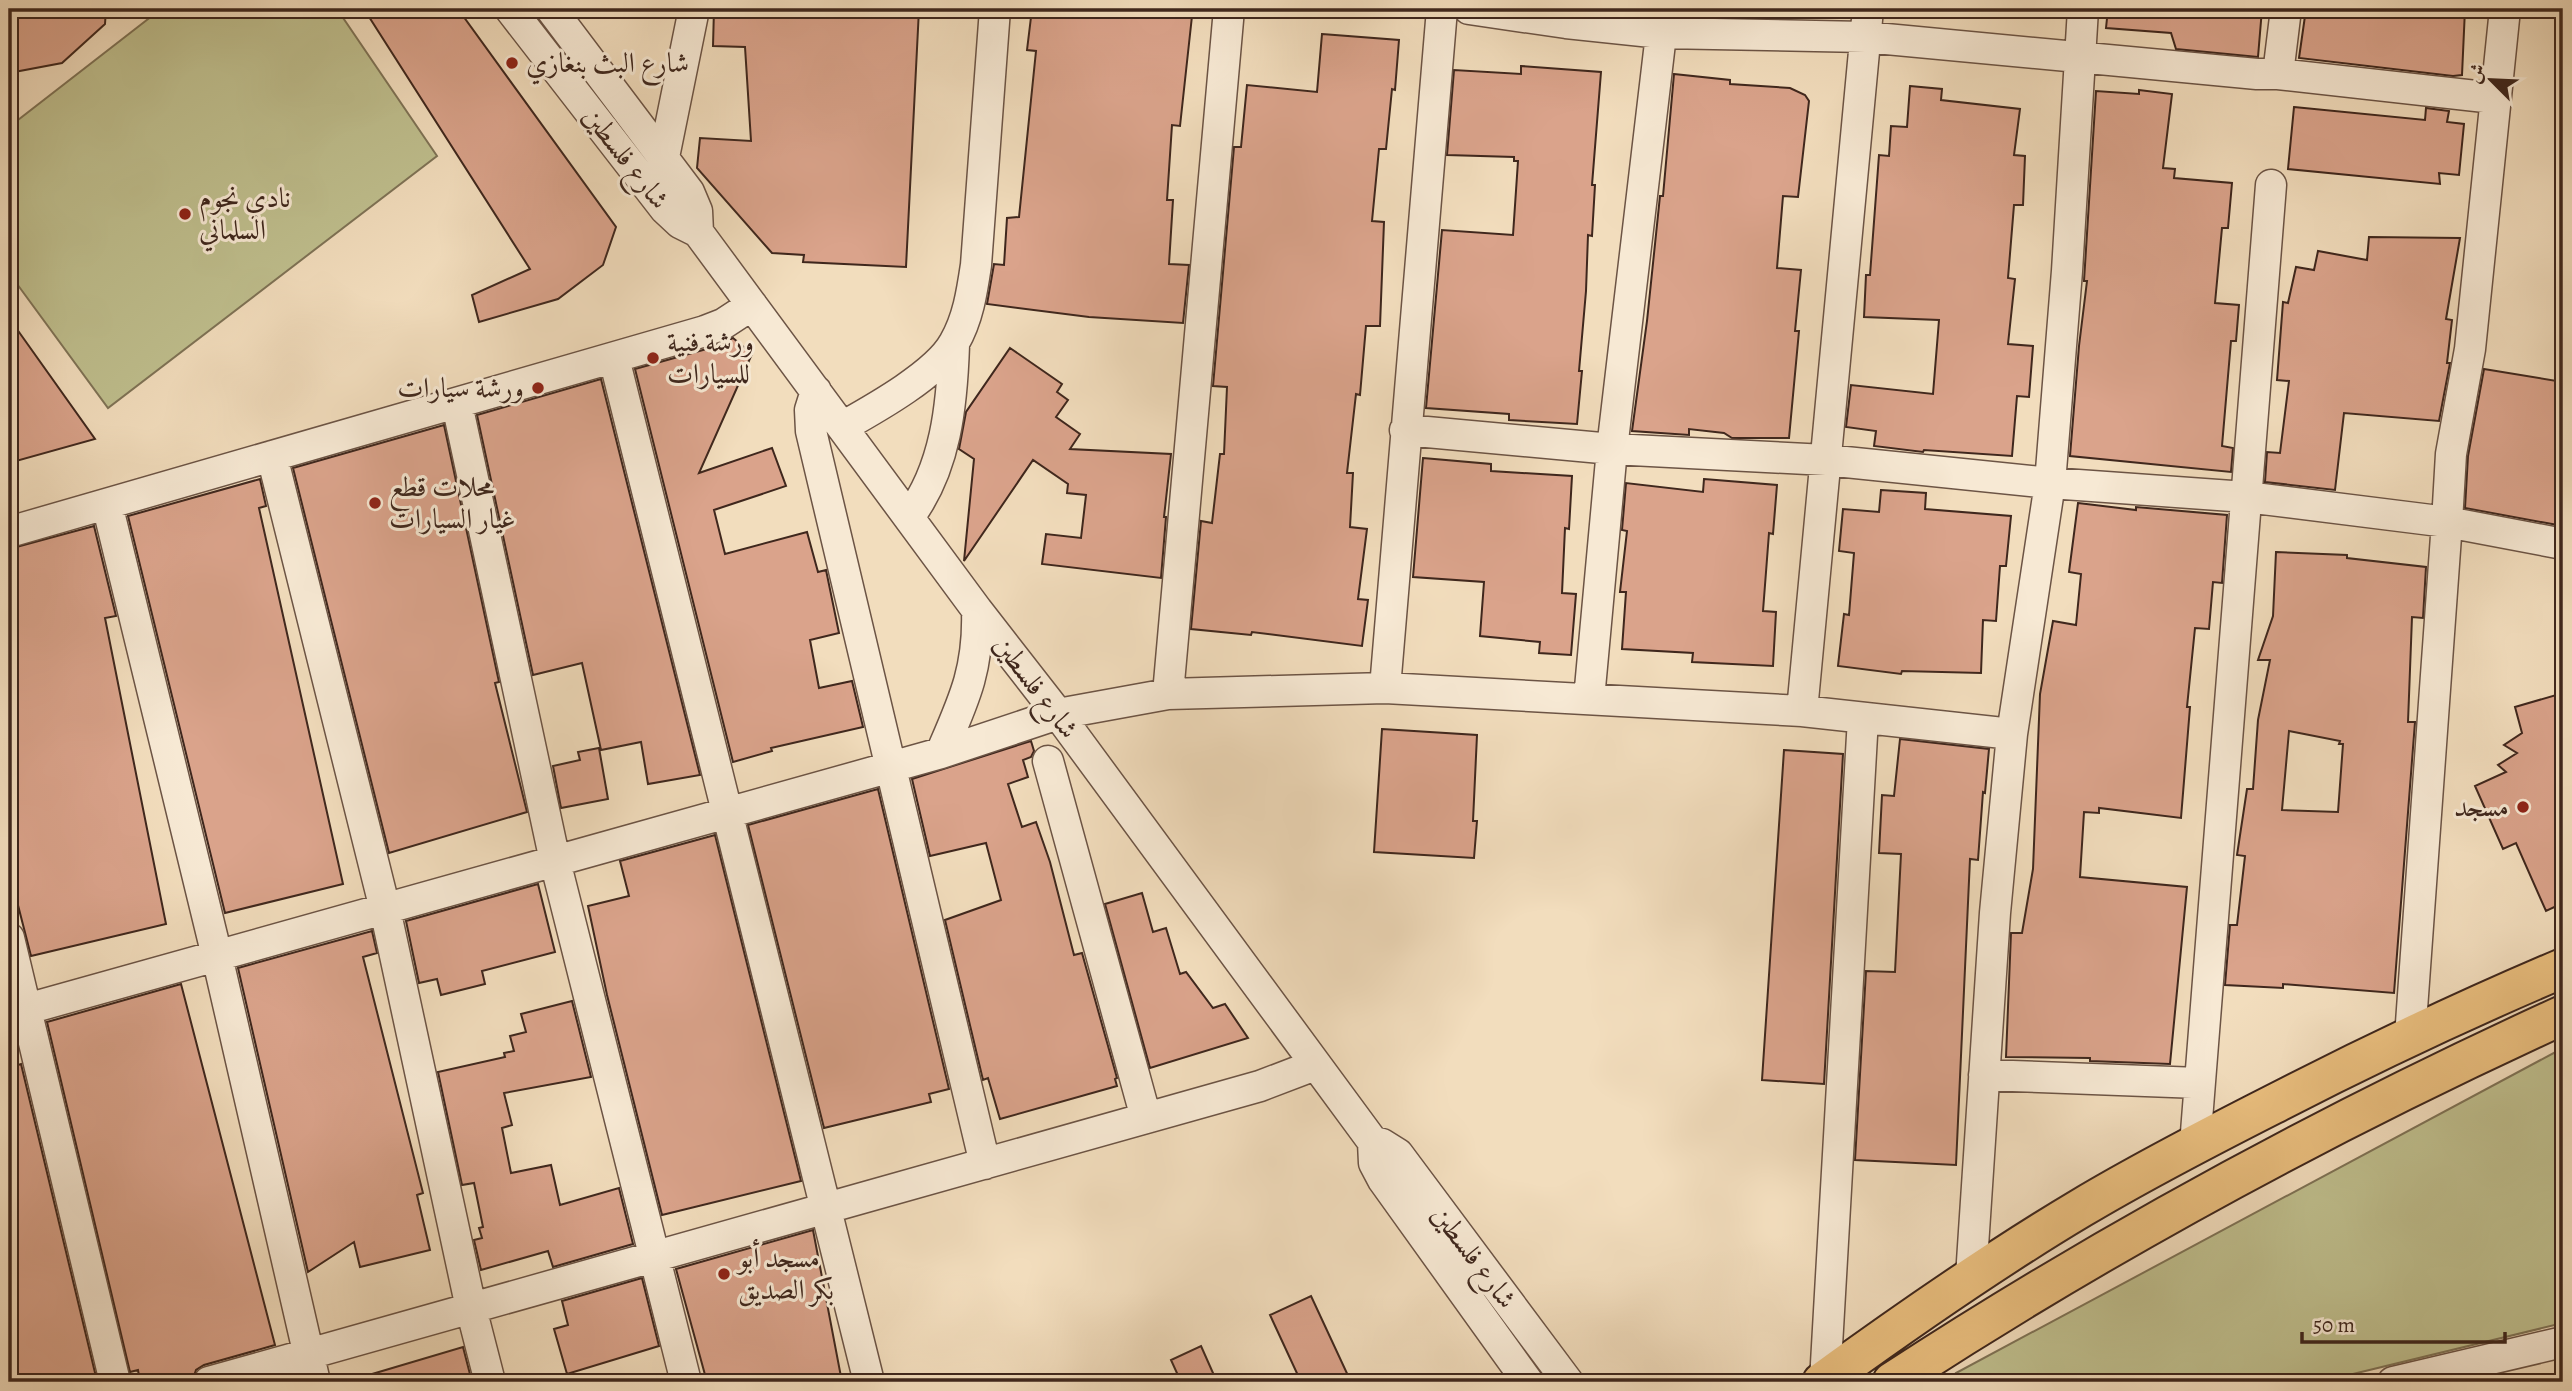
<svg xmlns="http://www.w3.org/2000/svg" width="2572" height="1391" font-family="Alegreya,Amiri,serif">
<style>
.green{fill:#bfbf8e;stroke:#7f7356;stroke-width:2}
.building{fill:#daa38b;stroke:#3f271d;stroke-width:2;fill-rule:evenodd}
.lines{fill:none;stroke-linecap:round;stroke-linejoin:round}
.minor-casing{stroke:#6c5445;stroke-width:33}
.major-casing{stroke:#3f271d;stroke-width:42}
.minor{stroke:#f7e9d4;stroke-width:30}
.major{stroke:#e9be7e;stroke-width:38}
.poi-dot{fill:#8f2418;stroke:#f7e9d4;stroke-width:2.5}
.labels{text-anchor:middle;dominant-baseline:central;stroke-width:6;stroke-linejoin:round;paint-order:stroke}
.poi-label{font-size:28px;fill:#3f271d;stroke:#f7e9d4;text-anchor:start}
.street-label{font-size:28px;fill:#3f271d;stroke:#f7e9d4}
</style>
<rect width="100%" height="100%" fill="#f2ddbd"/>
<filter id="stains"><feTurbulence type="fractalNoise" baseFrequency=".00286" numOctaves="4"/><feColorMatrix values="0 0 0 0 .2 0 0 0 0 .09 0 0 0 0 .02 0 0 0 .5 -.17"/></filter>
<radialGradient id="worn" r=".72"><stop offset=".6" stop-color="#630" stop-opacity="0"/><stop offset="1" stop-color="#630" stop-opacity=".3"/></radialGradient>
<!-- green -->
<path class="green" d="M 161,9 L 337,9 L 437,156 L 108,408 L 9,273 L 9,127 Z
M 2563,1048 L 2563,1323 L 2320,1382 L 1960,1382 L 1956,1373 Z"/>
<!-- building -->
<path class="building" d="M 9,9 L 106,9 L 105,24 L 62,63 L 9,73 Z
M 364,9 L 458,9 L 616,227 L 603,265 L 558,299 L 479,322 L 472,295 L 530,269 Z
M 714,9 L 919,9 L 906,267 L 803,262 L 804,255 L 772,253 L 697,168 L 700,138 L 751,141 L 745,47 L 713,46 Z
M 1032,9 L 1116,9 L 1192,16 L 1180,126 L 1172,125 L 1167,200 L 1173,200 L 1169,264 L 1189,265 L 1183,323 L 1089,317 L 987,304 L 994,264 L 1004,265 L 1007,218 L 1019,217 L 1036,51 L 1027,50 Z
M 2108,9 L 2262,9 L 2258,57 L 2176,49 L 2171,33 L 2106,28 Z
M 2306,9 L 2465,9 L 2462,75 L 2453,76 L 2299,58 Z
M 1322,34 L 1399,40 L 1395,90 L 1392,89 L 1386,149 L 1379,149 L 1372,221 L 1384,222 L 1380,326 L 1366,326 L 1360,395 L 1356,394 L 1347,473 L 1353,473 L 1350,527 L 1367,529 L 1358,599 L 1368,600 L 1362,646 L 1252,632 L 1251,635 L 1191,629 L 1201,521 L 1212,523 L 1220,454 L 1224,454 L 1227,387 L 1213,386 L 1234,147 L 1241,147 L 1247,85 L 1317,92 Z
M 1521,66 L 1601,72 L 1592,185 L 1595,185 L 1592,236 L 1588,235 L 1586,291 L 1579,371 L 1582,371 L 1577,424 L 1509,420 L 1509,414 L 1426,408 L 1442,230 L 1513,235 L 1518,161 L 1514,161 L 1514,157 L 1447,155 L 1454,70 L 1521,74 Z
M 1674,74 L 1730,80 L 1730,84 L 1790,88 L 1805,95 L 1809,101 L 1798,197 L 1783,196 L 1777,268 L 1801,270 L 1795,331 L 1799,331 L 1789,438 L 1732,438 L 1724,433 L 1689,429 L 1689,435 L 1632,431 L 1647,321 L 1660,196 L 1663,196 Z
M 1910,86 L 1942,89 L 1941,100 L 2020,109 L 2014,155 L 2025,156 L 2023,205 L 2014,205 L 2008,278 L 2015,279 L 2008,344 L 2033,346 L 2029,397 L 2017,396 L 2012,456 L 1924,450 L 1923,452 L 1874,446 L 1876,431 L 1846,427 L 1851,385 L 1933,394 L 1939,320 L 1864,317 L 1866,275 L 1870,275 L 1879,155 L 1889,156 L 1891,126 L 1907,127 Z
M 2139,90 L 2172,94 L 2163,168 L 2175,169 L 2174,178 L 2232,183 L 2228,228 L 2222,228 L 2215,303 L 2239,305 L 2236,341 L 2231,341 L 2222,446 L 2233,448 L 2231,472 L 2070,456 L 2079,346 L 2087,281 L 2084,281 L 2096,91 L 2139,94 Z
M 2294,107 L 2425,120 L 2426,108 L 2449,111 L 2447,122 L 2464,124 L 2459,175 L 2439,173 L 2440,184 L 2288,169 Z
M 2369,237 L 2460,238 L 2446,319 L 2452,320 L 2447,363 L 2450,363 L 2439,421 L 2344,413 L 2335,490 L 2265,482 L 2267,452 L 2280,453 L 2289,381 L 2277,380 L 2283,302 L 2288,303 L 2296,267 L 2314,270 L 2318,251 L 2367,260 Z
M 9,318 L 95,439 L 9,463 Z
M 733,338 L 752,354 L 699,473 L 772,448 L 786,486 L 714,510 L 725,554 L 807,532 L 818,572 L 826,570 L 839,633 L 810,640 L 819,688 L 852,681 L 863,727 L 771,748 L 772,751 L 733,762 L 635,369 L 710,348 Z
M 1010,348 L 1062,384 L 1057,392 L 1068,400 L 1056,417 L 1080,434 L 1070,449 L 1171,454 L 1164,517 L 1166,517 L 1161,578 L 1042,564 L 1046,534 L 1081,538 L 1086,495 L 1067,493 L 1068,484 L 1033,460 L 964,561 L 974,459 L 959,449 L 966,412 Z
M 2484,369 L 2563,382 L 2563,526 L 2465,508 L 2468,456 Z
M 601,379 L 700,775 L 648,784 L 641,742 L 601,750 L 582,663 L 533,675 L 477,415 Z
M 444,425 L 499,682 L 495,683 L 527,812 L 389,853 L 293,468 Z
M 1423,458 L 1491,464 L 1491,471 L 1572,476 L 1569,529 L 1565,528 L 1562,593 L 1576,594 L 1571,655 L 1539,653 L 1540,642 L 1480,636 L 1484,582 L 1413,577 Z
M 260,479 L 266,506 L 259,508 L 343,884 L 225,913 L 128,516 Z
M 1704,479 L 1777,485 L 1773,534 L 1769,533 L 1763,611 L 1776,612 L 1773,666 L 1692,662 L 1693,653 L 1622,649 L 1626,592 L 1620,592 L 1627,531 L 1622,530 L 1626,483 L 1703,492 Z
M 1881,490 L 1926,493 L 1925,509 L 2011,516 L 2006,566 L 2000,566 L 1996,621 L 1983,620 L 1981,673 L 1902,671 L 1901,674 L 1838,666 L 1844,614 L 1849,615 L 1854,553 L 1839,551 L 1843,509 L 1879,512 Z
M 2078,503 L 2136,510 L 2136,507 L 2227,515 L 2222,583 L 2213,582 L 2209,629 L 2195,628 L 2187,707 L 2190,707 L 2181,818 L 2099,808 L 2099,813 L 2084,812 L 2080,877 L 2187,887 L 2170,1064 L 2090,1061 L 2090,1058 L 2006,1057 L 2011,933 L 2022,933 L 2033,869 L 2040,694 L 2053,621 L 2076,625 L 2081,574 L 2069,572 Z
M 94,526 L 116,616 L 105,618 L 166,924 L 31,956 L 9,870 L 9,549 Z
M 2276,552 L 2347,555 L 2347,558 L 2426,567 L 2423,618 L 2412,617 L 2408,722 L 2415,722 L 2394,993 L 2283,984 L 2283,988 L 2225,985 L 2230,925 L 2237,925 L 2245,856 L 2237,855 L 2247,789 L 2253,789 L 2258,720 L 2270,660 L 2258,660 L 2273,616 ZM 2289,731 L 2340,741 L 2339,744 L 2343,744 L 2338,812 L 2282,810 Z
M 2563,693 L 2563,903 L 2546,911 L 2516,843 L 2503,849 L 2475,786 L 2506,772 L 2498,765 L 2517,753 L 2504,745 L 2522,733 L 2515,707 Z
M 1382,729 L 1477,735 L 1473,821 L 1477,821 L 1474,858 L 1374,852 Z
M 1900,739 L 1989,749 L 1985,793 L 1983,792 L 1978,860 L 1970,859 L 1956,1165 L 1855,1160 L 1866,971 L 1895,972 L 1901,854 L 1879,853 L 1882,795 L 1894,796 Z
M 1031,741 L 1034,751 L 1031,757 L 1023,760 L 1028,777 L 1008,784 L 1022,827 L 1036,822 L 1050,862 L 1074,955 L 1082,953 L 1117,1078 L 1115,1079 L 1117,1086 L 1000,1119 L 988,1078 L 983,1080 L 945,920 L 1001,900 L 986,843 L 930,856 L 912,779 Z
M 599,748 L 608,799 L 561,808 L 553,766 L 580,760 L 578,752 Z
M 1784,750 L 1843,754 L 1824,1084 L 1762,1080 Z
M 878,789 L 949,1089 L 929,1094 L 931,1102 L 824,1128 L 748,825 Z
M 715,835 L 801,1181 L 662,1215 L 607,995 L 588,906 L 629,896 L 620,861 Z
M 538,884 L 555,952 L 482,971 L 485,984 L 441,995 L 437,979 L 419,983 L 406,921 Z
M 1142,893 L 1153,932 L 1166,928 L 1180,974 L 1186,972 L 1213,1008 L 1225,1004 L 1248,1038 L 1150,1068 L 1105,904 Z
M 372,931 L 377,953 L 363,957 L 423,1193 L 417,1195 L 430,1250 L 360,1267 L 354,1242 L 308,1272 L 238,968 Z
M 181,984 L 275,1345 L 204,1365 L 196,1370 L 192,1382 L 140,1382 L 138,1370 L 130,1372 L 47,1022 Z
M 572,1001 L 591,1077 L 504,1093 L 512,1125 L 502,1128 L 511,1173 L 551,1165 L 560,1205 L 619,1188 L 633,1244 L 553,1267 L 548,1251 L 481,1270 L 474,1240 L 482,1238 L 479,1228 L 483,1227 L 474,1183 L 462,1185 L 438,1072 L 505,1057 L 504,1053 L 514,1051 L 510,1036 L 526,1032 L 521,1014 Z
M 21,1064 L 97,1381 L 90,1382 L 9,1382 L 9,1068 Z
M 813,1230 L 842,1382 L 707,1382 L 676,1269 Z
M 642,1278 L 659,1346 L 567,1374 L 554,1329 L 568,1325 L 562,1301 Z
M 1311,1296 L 1351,1382 L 1301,1382 L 1270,1315 Z
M 1201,1346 L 1217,1382 L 1181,1382 L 1171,1360 Z
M 463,1347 L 472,1382 L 363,1382 L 362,1377 Z"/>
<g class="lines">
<defs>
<path id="minor" d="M 510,9 L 665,209 L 680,223 L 698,232 L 977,610 L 1058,714 L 1373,1142 L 1382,1144 L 1398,1154 L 1568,1382
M 551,9 L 689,192 L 697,211 L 698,232
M 1469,9 L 1566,23 L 1661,33 L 1865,37 L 2257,74 L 2278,74 L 2286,9
M 2278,74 L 2494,98
M 664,157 L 694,9
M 614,358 L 869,1382
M 816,391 L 810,410 L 811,431 L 985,1164
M 457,404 L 555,861 L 686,1382
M 842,427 C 874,409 937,374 954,343 C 968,319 972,292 976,265 L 995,9
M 1405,430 L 1612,449 L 1826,460 L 2050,483 L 2246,497 L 2447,522 L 2451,454 L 2470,349 L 2505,9
M 272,456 L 385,909 L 471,1308 L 490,1382
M 107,504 L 217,956 L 315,1382
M 909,517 C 946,468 952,405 954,345
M 9,532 L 705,331 L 723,324 L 752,305
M 1385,688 L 1442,9
M 1168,694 L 1229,9
M 1589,699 L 1612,449 L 1664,9
M 1802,711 L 1868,9
M 941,753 C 964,700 979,669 977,610
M 1048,761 L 1146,1118
M 9,938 L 115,1382
M 9,1014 L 941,753 L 1058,714 L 1168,694 L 1385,688 L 1802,711 L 2012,734
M 2410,1037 L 2447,522 L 2563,544
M 1984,1075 L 2199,1083
M 1373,1142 L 1374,1163 L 1383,1180 L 1528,1382
M 2195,1145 L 2271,185
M 1971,1277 L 1995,913 L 2012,734 L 2050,483 L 2067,271 L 2083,9
M 1825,1381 L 1863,718
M 209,1382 L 1260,1086 L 1315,1065
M 2393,1382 L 2563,1342"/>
<path id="major" d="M 1822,1382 C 1906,1321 1992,1261 2081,1208 C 2143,1171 2207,1138 2272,1105 C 2367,1056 2464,1010 2563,968
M 1892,1382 C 2108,1241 2329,1122 2563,1015"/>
</defs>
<!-- minor casing -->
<use href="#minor" class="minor-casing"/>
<!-- major casing -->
<use href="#major" class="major-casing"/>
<!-- minor -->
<use href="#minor" class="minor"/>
<!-- major -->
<use href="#major" class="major"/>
</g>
<!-- markers -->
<g class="poi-dot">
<circle cx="512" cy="63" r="7"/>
<circle cx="185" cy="214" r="7"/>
<circle cx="653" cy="358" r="7"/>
<circle cx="538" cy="388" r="7"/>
<circle cx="375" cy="503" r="7"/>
<circle cx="2523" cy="807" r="7"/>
<circle cx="724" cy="1274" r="7"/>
</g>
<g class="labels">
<!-- poi labels -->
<g class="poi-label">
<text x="526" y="63">شارع البث بنغازي</text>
<text x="199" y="198">نادي نجوم<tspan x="199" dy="32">السلماني</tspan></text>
<text x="667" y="342">ورشة فنية<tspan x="667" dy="32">للسيارات</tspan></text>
<text x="524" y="388" text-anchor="end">ورشة سيارات</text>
<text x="389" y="487">محلات قطع<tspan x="389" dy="32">غيار السيارات</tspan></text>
<text x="2509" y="807" text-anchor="end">مسجد</text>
<text x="738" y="1258">مسجد أبو<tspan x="738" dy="32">بكر الصديق</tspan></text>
</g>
<!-- street labels -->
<g class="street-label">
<text transform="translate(626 158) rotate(52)">شارع فلسطين</text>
<text transform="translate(1036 687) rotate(53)">شارع فلسطين</text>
<text transform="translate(1474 1257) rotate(53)">شارع فلسطين</text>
</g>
</g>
<!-- margin -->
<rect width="2572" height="1391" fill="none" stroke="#f2ddbd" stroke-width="35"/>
<rect x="10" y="10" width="2551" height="1370" fill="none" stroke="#3f271d" stroke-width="3.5"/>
<rect x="18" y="18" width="2537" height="1356" fill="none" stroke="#3f271d" stroke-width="2"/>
<!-- north arrow -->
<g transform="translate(2491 80) rotate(294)" stroke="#f7e9d4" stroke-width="5" paint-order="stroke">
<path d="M0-5L12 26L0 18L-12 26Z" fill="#3f271d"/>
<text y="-10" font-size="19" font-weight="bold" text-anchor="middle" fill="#3f271d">ش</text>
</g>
<!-- scale -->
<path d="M2302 1332v10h203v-10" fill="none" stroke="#3f271d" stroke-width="3.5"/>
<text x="2313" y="1332" font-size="21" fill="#3f271d" stroke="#f7e9d4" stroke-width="5" paint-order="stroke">50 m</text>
<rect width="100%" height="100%" filter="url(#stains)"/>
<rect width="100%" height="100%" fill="url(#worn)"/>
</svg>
